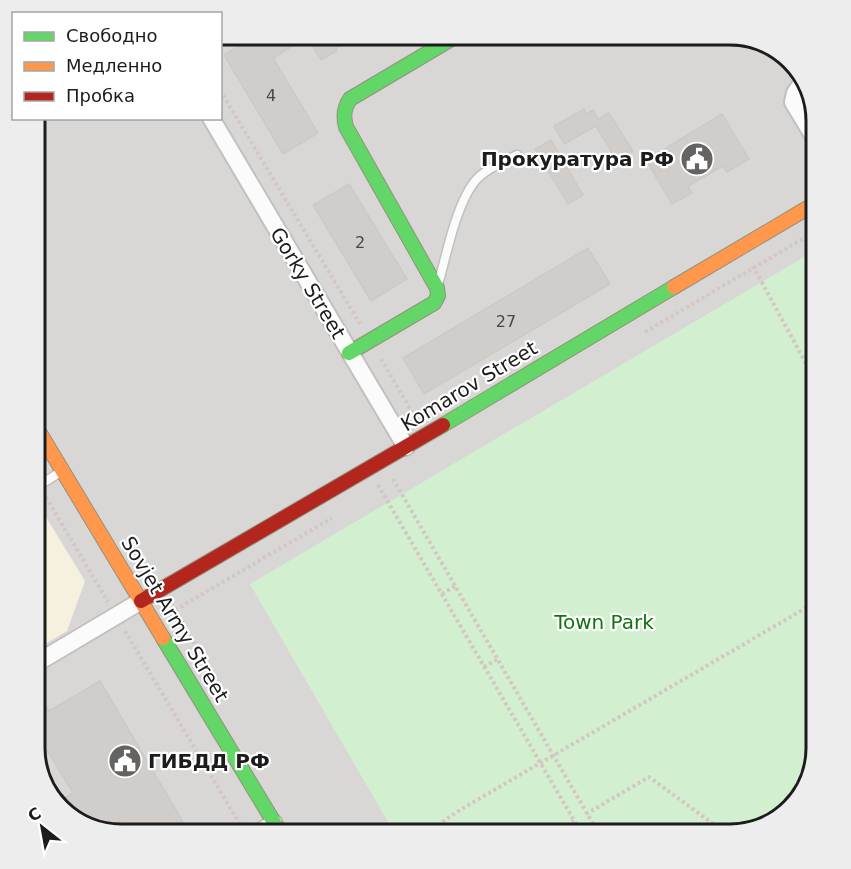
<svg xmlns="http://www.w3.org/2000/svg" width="851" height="869" font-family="'DejaVu Sans',sans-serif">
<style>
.residential{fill:#d9d7d6}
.education{fill:#f5f1de}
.park{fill:#d2f0cf}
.building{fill:#d1cdcb;stroke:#cdc9c5;stroke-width:1.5}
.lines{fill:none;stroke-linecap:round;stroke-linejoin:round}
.lane-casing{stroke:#c1c0bf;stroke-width:11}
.street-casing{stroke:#c1c0bf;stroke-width:20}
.fast-casing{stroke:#93927d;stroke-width:16}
.slow-casing{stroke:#93927d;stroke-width:16}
.jam-casing{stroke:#93927d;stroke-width:16}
.path{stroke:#d5c6c5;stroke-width:4;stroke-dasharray:3 3;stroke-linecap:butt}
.lane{stroke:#fcfbfb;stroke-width:8}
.street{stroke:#fcfbfb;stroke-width:16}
.fast{stroke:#63d668;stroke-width:14}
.slow{stroke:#ff974d;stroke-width:14}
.jam{stroke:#b3261e;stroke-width:14}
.labels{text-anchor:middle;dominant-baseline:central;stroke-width:4.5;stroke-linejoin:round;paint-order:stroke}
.number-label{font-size:16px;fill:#494848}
.poi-label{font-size:20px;font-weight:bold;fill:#1c1c1c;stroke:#fff;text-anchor:end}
.street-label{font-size:20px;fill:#1c1c1c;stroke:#fff}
.park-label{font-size:20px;fill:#10740f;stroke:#fff}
.rim{fill:none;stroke:#1c1c1c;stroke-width:3}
</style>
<rect width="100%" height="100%" fill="#eae7e4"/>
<!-- residential -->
<path class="residential" d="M 221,35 L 735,35 L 795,64 L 816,121 L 816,748 L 808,786 L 787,813 L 730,834 L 121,834 L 83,826 L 56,805 L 35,748 L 35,119 L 220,118 Z"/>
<!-- education -->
<path class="education" d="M 35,499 L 85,581 L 67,631 L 35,650 Z"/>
<!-- park -->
<path class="park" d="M 816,250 L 816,748 L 808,786 L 787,813 L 730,834 L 395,834 L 250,584 Z"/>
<!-- building -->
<path class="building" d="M 258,35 L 360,35 L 336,48 L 337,51 L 321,60 L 307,37 L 273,58 L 318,133 L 283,154 L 224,55 Z
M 584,109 L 586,114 L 593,110 L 598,119 L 609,113 L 633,151 L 617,161 L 596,126 L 564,144 L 554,126 Z
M 722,114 L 749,159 L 727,172 L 723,166 L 688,186 L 692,193 L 672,204 L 646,160 Z
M 551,140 L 583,195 L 568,204 L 535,149 Z
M 349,184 L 407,279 L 371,301 L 313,205 Z
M 588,248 L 610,284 L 424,394 L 403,358 Z
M 100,681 L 183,822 L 173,828 L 177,834 L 121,834 L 83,826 L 56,805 L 55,803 L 73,793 L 35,730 L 35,687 L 49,711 Z"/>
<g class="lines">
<defs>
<path id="lane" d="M 439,281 C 447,253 458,195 480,176 C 490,167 505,161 517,155
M 35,488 L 62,471"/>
<path id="street" d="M 802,83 L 795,93 L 793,102 L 816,140
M 211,118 L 406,447
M 35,664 L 141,601
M 257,834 L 274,823"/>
<path id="fast" d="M 349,353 L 434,303 L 438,296 L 437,288 L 346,127 C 343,116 344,108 350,99 L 458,35
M 443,425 L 674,287
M 163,638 L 281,834"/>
<path id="slow" d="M 674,287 L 816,203
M 35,425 L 163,638"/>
<path id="jam" d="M 141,601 L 443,425"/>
</defs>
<!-- lane casing -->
<use href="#lane" class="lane-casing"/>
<!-- street casing -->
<use href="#street" class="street-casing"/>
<!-- fast casing -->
<use href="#fast" class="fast-casing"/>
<!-- slow casing -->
<use href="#slow" class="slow-casing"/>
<!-- jam casing -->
<use href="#jam" class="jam-casing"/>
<!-- path -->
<path class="path" d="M 220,90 L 360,324
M 753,266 L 816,382
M 645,332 L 816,231
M 381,359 L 415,417
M 393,479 L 599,834
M 378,485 L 582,834
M 46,497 L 108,602
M 442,594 L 455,586
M 175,610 L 215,678
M 170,613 L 332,518
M 125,631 L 241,826
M 484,667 L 497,659
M 586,814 L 649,777 L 727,834
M 302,827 L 306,834
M 429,834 L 445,820 L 460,810 L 816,602
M 551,834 L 574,821"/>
<!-- lane -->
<use href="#lane" class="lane"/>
<!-- street -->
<use href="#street" class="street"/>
<!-- fast -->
<use href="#fast" class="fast"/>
<!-- slow -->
<use href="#slow" class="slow"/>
<!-- jam -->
<use href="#jam" class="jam"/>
</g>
<!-- icons -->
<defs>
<symbol id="civic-disc" viewBox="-11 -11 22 22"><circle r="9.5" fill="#646362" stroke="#fff"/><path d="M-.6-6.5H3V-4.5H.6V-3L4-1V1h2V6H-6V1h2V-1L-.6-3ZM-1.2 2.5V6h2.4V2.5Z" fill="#fff"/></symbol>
</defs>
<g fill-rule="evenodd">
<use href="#civic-disc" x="678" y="140" width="38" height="38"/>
<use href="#civic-disc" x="106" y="742" width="38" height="38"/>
</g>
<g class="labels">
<!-- number labels -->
<g class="number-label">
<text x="271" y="95">4</text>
<text x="360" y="242">2</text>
<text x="506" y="321">27</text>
</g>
<!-- poi labels -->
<g class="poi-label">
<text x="674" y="159">Прокуратура РФ</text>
<text x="148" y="761" text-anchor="start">ГИБДД РФ</text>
</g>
<!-- street labels -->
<g class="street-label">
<text transform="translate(308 283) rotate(59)">Gorky Street</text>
<text transform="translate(469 386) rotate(-31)">Komarov Street</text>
<text transform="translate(175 619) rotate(59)">Sovjet Army Street</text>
</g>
<!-- park labels -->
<g class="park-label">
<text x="604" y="622">Town Park</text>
</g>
</g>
<!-- crop -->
<path d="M0 0H851V869H0ZM121 45H730A76 76 0 0 1 806 121V748A76 76 0 0 1 730 824H121A76 76 0 0 1 45 748V121A76 76 0 0 1 121 45Z" fill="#ededed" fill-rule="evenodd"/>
<path class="rim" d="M121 45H730A76 76 0 0 1 806 121V748A76 76 0 0 1 730 824H121A76 76 0 0 1 45 748V121A76 76 0 0 1 121 45Z"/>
<!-- legend -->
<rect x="12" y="12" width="210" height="108" fill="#ffffff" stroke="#a4a4a4" stroke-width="1.5"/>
<rect x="24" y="32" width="30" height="9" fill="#63d668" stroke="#a4a4a4" stroke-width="1.5"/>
<text x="66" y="42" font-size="18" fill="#1c1c1c">Свободно</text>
<rect x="24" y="62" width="30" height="9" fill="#ff974d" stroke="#a4a4a4" stroke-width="1.5"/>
<text x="66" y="72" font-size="18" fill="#1c1c1c">Медленно</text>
<rect x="24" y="92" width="30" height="9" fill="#b3261e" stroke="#a4a4a4" stroke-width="1.5"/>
<text x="66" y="102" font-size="18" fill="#1c1c1c">Пробка</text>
<!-- north arrow -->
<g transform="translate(42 827) rotate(329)" stroke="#ffffff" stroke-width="4.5" paint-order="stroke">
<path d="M0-4.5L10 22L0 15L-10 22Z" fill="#1c1c1c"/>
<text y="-9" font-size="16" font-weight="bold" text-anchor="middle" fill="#1c1c1c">С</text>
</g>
</svg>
